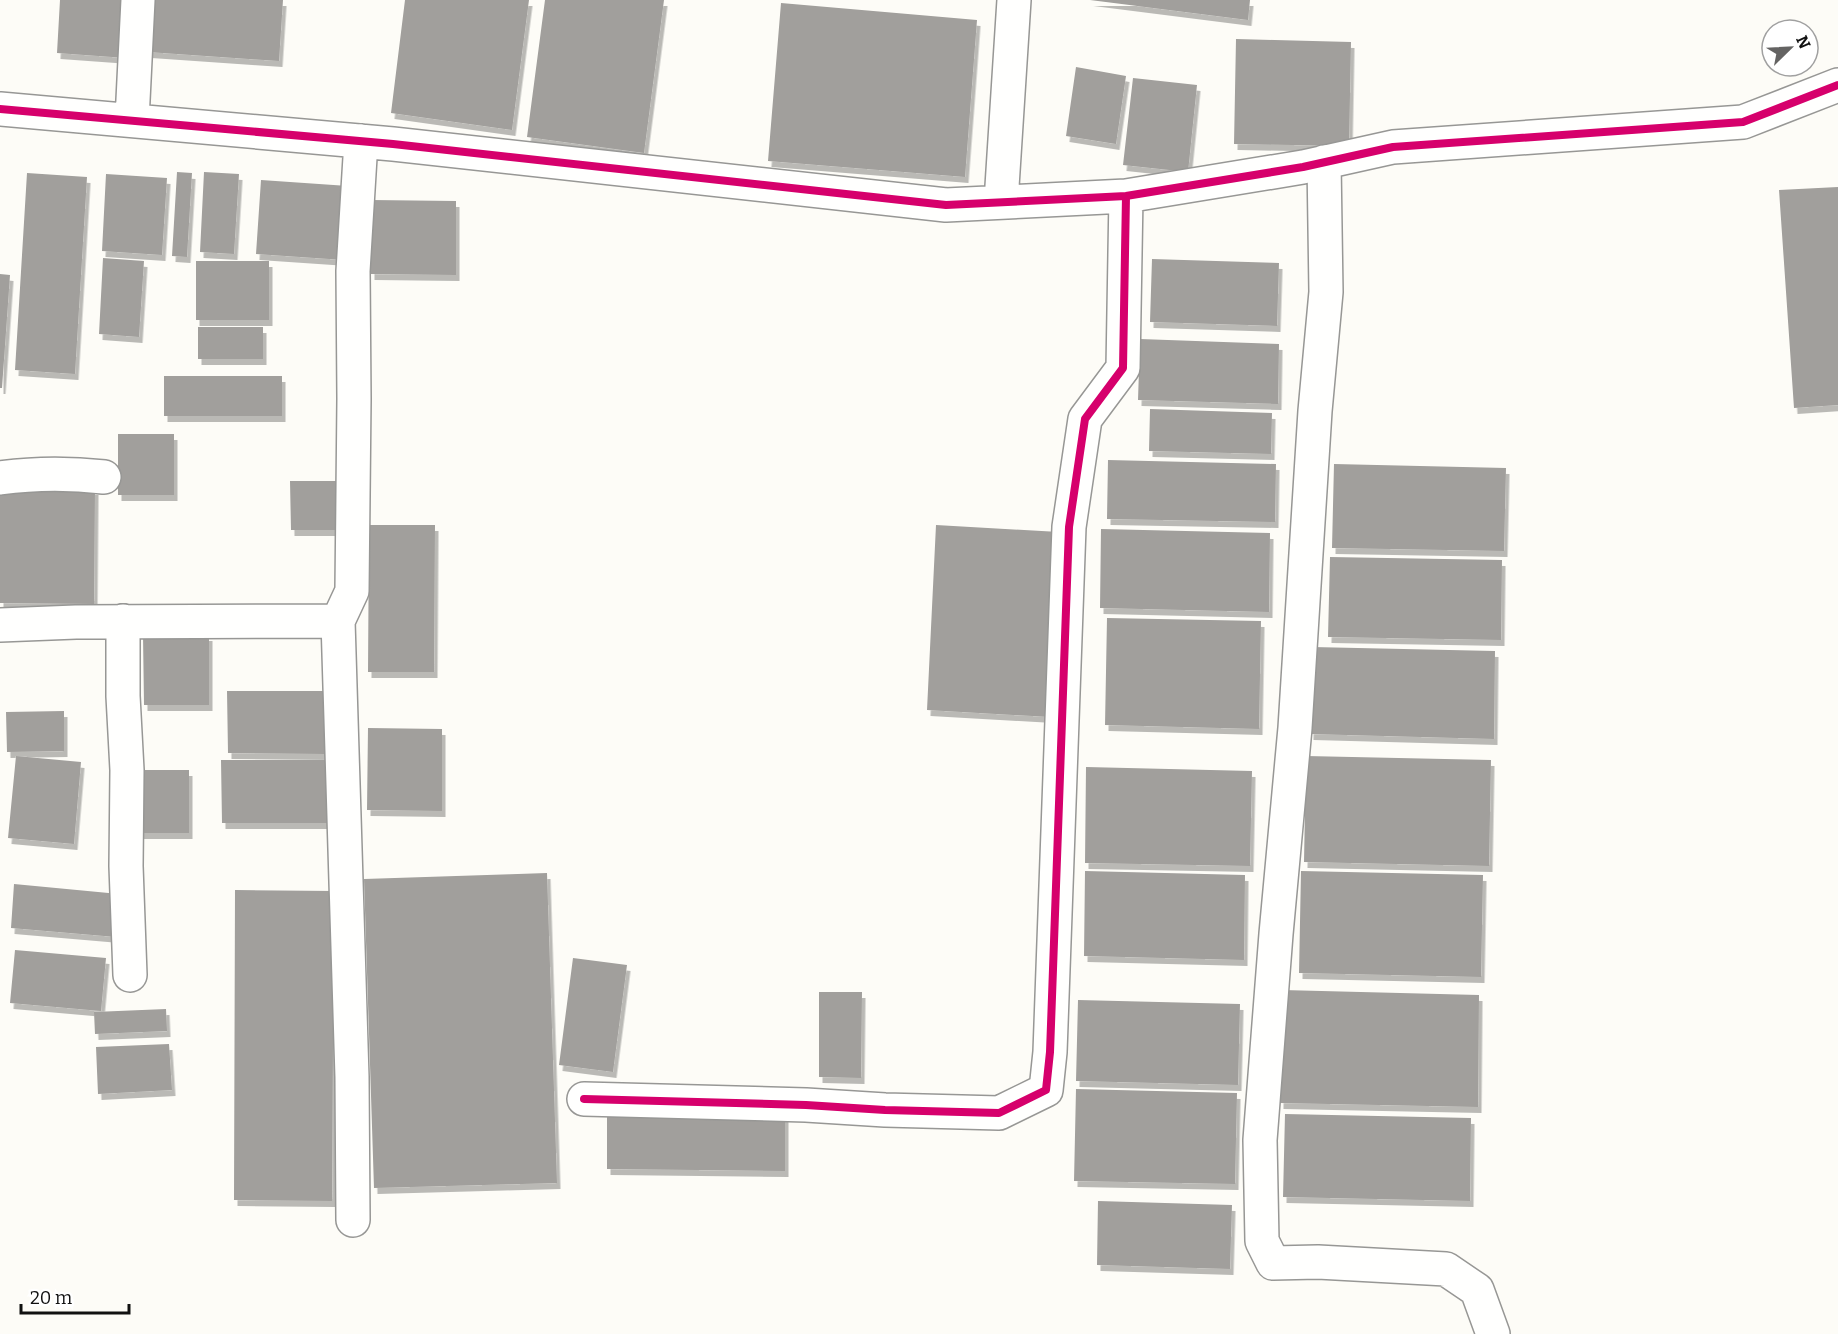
<svg xmlns="http://www.w3.org/2000/svg" width="1838" height="1334" font-family="Bitter,serif">
<style>
.building{fill:#a19f9c;filter:url(#shadow)}
.lines{fill:none;stroke-linecap:round;stroke-linejoin:round}
.minor-casing{stroke:#979795;stroke-width:36}
.minor{stroke:#fffffe;stroke-width:33}
.cycleway-casing{stroke:#fff;stroke-width:11}
.cycleway{stroke:#d6006c;stroke-width:8}
</style>
<defs>
<filter id="shadow"><feDropShadow dx="3.5" dy="6" stdDeviation="0" flood-color="#0004"/></filter>
</defs>
<rect width="100%" height="100%" fill="#fdfcf7"/>
<!-- building -->
<path class="building" d="M 60,0 L 130,0 L 126,58 L 57,53 Z
M 151,0 L 283,0 L 279,61 L 148,52 Z
M 405,0 L 529,0 L 512,130 L 391,113 Z
M 545,0 L 664,0 L 644,153 L 527,137 Z
M 1090,0 L 1250,0 L 1248,20 Z
M 781,3 L 977,20 L 965,177 L 768,161 Z
M 1236,39 L 1351,42 L 1349,146 L 1234,144 Z
M 1076,67 L 1126,76 L 1116,144 L 1066,136 Z
M 1133,78 L 1197,85 L 1188,172 L 1123,165 Z
M 177,172 L 192,173 L 187,257 L 172,256 Z
M 204,172 L 239,174 L 234,254 L 200,252 Z
M 27,173 L 87,177 L 75,374 L 15,370 Z
M 106,174 L 167,178 L 162,255 L 102,251 Z
M 261,180 L 348,186 L 344,260 L 256,254 Z
M 1838,187 L 1838,405 L 1794,408 L 1779,190 Z
M 371,200 L 456,201 L 456,275 L 371,274 Z
M 103,258 L 144,261 L 139,337 L 99,334 Z
M 1152,259 L 1279,263 L 1277,326 L 1150,322 Z
M 196,261 L 269,261 L 269,320 L 196,320 Z
M 0,274 L 10,275 L 2,388 L 0,388 Z
M 198,327 L 263,327 L 263,359 L 198,359 Z
M 1140,339 L 1279,344 L 1278,404 L 1138,400 Z
M 164,376 L 282,376 L 282,416 L 164,416 Z
M 1150,409 L 1272,413 L 1271,454 L 1149,451 Z
M 118,434 L 174,434 L 174,495 L 118,495 Z
M 1108,460 L 1276,464 L 1275,522 L 1107,519 Z
M 1334,464 L 1506,468 L 1504,551 L 1332,548 Z
M 290,481 L 339,481 L 339,530 L 291,530 Z
M 0,488 L 95,489 L 94,604 L 0,603 Z
M 369,525 L 435,525 L 434,672 L 368,672 Z
M 936,525 L 1059,532 L 1050,717 L 927,710 Z
M 1101,529 L 1270,533 L 1269,612 L 1100,608 Z
M 1330,557 L 1502,560 L 1501,640 L 1328,637 Z
M 1107,618 L 1261,621 L 1259,729 L 1105,725 Z
M 143,635 L 209,635 L 209,705 L 144,705 Z
M 1312,647 L 1495,651 L 1494,739 L 1310,734 Z
M 227,691 L 326,691 L 326,754 L 228,753 Z
M 64,711 L 64,751 L 7,752 L 6,712 Z
M 368,728 L 442,729 L 442,811 L 367,810 Z
M 16,756 L 81,762 L 74,844 L 8,838 Z
M 1306,756 L 1491,760 L 1489,866 L 1304,862 Z
M 221,760 L 328,760 L 328,823 L 222,823 Z
M 1086,767 L 1252,771 L 1250,866 L 1085,863 Z
M 127,770 L 189,770 L 189,833 L 127,833 Z
M 1085,871 L 1245,875 L 1244,960 L 1084,956 Z
M 1301,871 L 1483,875 L 1481,977 L 1299,973 Z
M 547,873 L 557,1183 L 374,1188 L 364,879 Z
M 14,884 L 119,894 L 116,937 L 11,928 Z
M 235,890 L 334,891 L 332,1201 L 234,1200 Z
M 15,950 L 106,958 L 101,1011 L 10,1003 Z
M 573,958 L 627,965 L 613,1072 L 559,1065 Z
M 1282,990 L 1479,995 L 1478,1107 L 1280,1103 Z
M 819,992 L 862,992 L 861,1078 L 819,1077 Z
M 1078,1000 L 1240,1004 L 1238,1085 L 1076,1081 Z
M 166,1009 L 167,1031 L 95,1034 L 94,1012 Z
M 169,1044 L 172,1090 L 98,1094 L 96,1047 Z
M 1076,1089 L 1237,1093 L 1235,1184 L 1074,1181 Z
M 607,1110 L 785,1112 L 785,1171 L 607,1169 Z
M 1285,1114 L 1471,1118 L 1470,1201 L 1283,1197 Z
M 1098,1201 L 1232,1205 L 1230,1269 L 1097,1265 Z"/>
<g class="lines">
<defs>
<path id="minor" d="M 0,109 L 393,144 L 946,205 L 1126,196 L 1303,167 L 1393,147 L 1743,122 L 1838,85
M 132,120 L 138,0
M 1324,162 L 1326,292 L 1315,411 L 1295,728 L 1276,934 L 1260,1140 L 1262,1241 L 1273,1263 L 1318,1262 L 1446,1269 L 1477,1290 L 1493,1334
M 1001,202 L 1014,0
M 0,478 C 35,473 69,473 104,477
M 123,621 L 123,696 L 127,770 L 126,866 L 130,975
M 0,625 L 76,622 L 338,621
M 584,1099 L 806,1105 L 885,1110 L 999,1113 L 1046,1090 L 1050,1052 L 1069,527 L 1085,419 L 1123,368 L 1126,196
M 353,1220 L 352,1077 L 338,621 L 352,591 L 354,399 L 353,271 L 361,141"/>
</defs>
<!-- minor casing -->
<use href="#minor" class="minor-casing"/>
<!-- minor -->
<use href="#minor" class="minor"/>
<defs>
<path id="cycleway" d="M 0,109 L 393,144 L 946,205 L 1126,196 L 1303,167 L 1393,147 L 1743,122 L 1838,85
M 584,1099 L 806,1105 L 885,1110 L 999,1113 L 1046,1090 L 1050,1052 L 1069,527 L 1085,419 L 1123,368 L 1126,196"/>
</defs>
<!-- cycleway casing -->
<use href="#cycleway" class="cycleway-casing"/>
<!-- cycleway -->
<use href="#cycleway" class="cycleway"/>
</g>
<!-- north arrow -->
<g transform="translate(1790 48) rotate(66)"><circle r="28" fill="#ffffff" stroke="#a0a0a0" stroke-width="1.5"/>
<path d="M0-4.5L10 22L0 15L-10 22Z" fill="#646362"/>
<text y="-9" font-size="16" font-weight="bold" text-anchor="middle" fill="#111111">N</text>
</g>
<!-- scale -->
<path d="M21 1304v9h108v-9" fill="none" stroke="#111111" stroke-width="3"/>
<text x="30" y="1304" font-size="18" fill="#111111" stroke="#ffffff" stroke-width="4.5" paint-order="stroke">20 m</text>
</svg>
